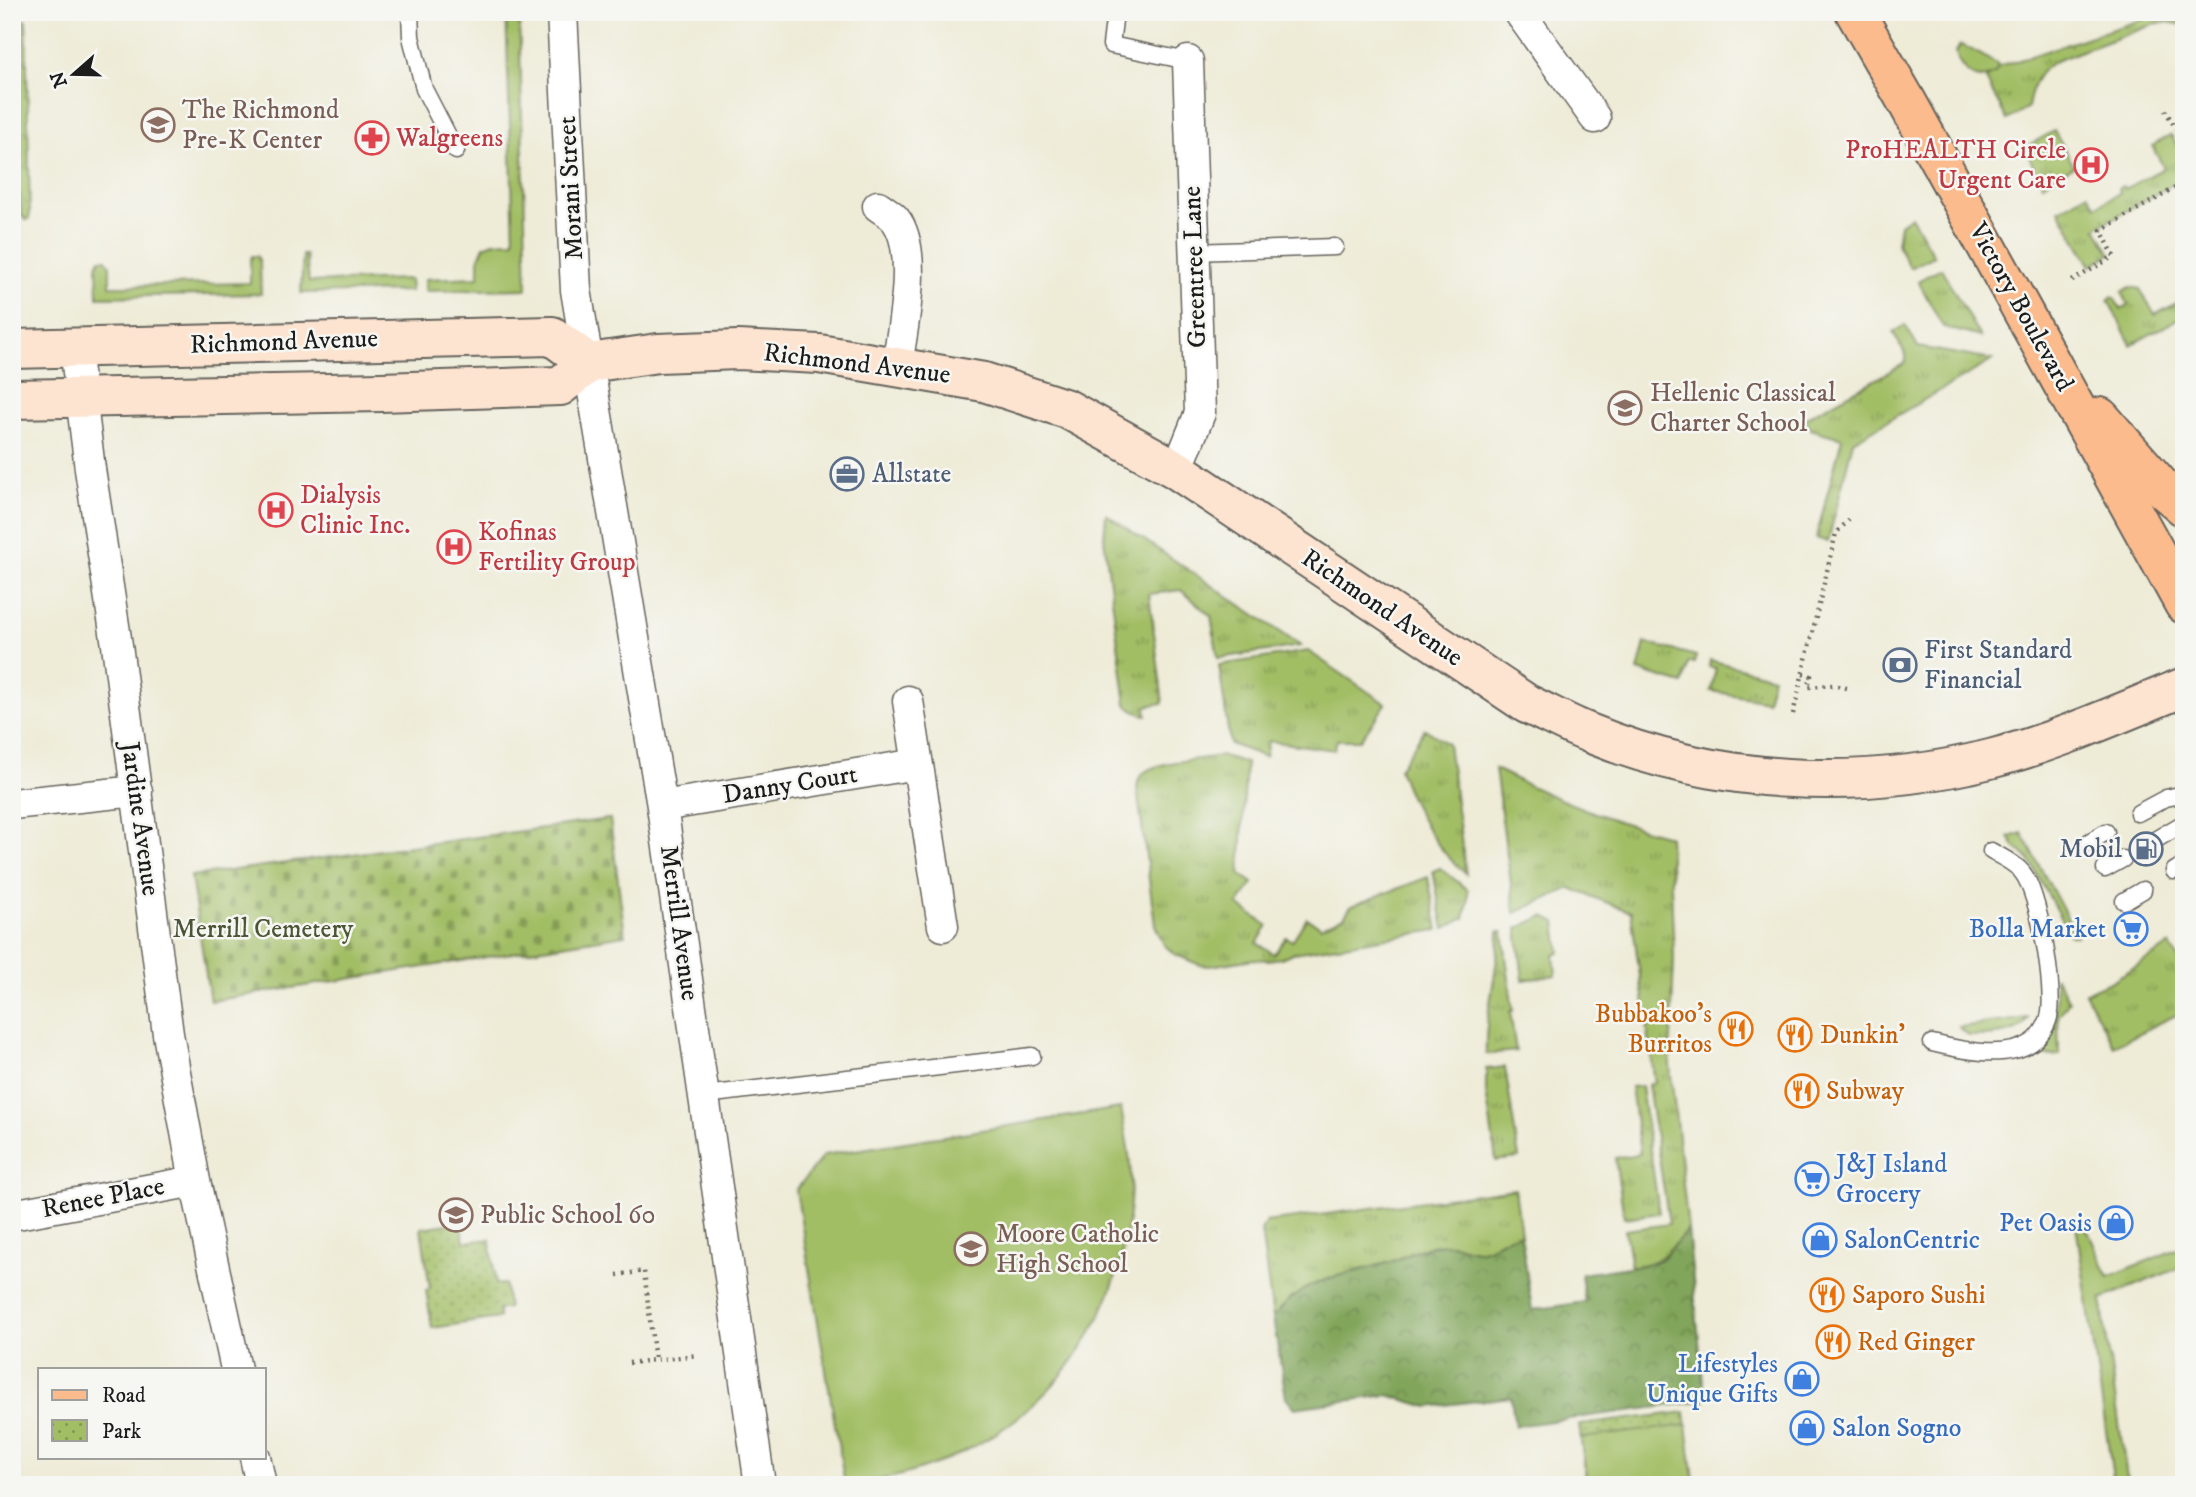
<svg xmlns="http://www.w3.org/2000/svg" width="2196" height="1497" font-family="'IM FELL DW Pica',serif">
<style>
.grass{fill:url(#grass-tufts);stroke:#5f6d40;stroke-width:2}
.forest{fill:url(#forest-crowns);stroke:#4e603b;stroke-width:2}
.cemetery{fill:url(#cemetery-stones);stroke:#5f6d40;stroke-width:2}
.park{fill:url(#park-dots);stroke:#5f6d40;stroke-width:2}
.garden{fill:#a2be65;stroke:#5f6d40;stroke-width:2}
.lines{fill:none;stroke-linecap:round;stroke-linejoin:round}
.service-casing{stroke:#66645d;stroke-width:19}
.minor-casing{stroke:#66645d;stroke-width:33}
.secondary-casing{stroke:#66645d;stroke-width:42}
.primary-casing{stroke:#66645d;stroke-width:42}
.path{stroke:#66645d;stroke-width:4.5;stroke-dasharray:2 5;stroke-linecap:butt}
.service{stroke:#fff;stroke-width:16}
.minor{stroke:#fff;stroke-width:30}
.secondary{stroke:#fde4d1;stroke-width:38}
.primary{stroke:#fbbb8d;stroke-width:38}
.labels{text-anchor:middle;dominant-baseline:central;stroke-width:5;stroke-linejoin:round;paint-order:stroke}
.education-label{font-size:26px;fill:#785e54;stroke:#f6f6f2;text-anchor:start}
.health-label{font-size:26px;fill:#be3a42;stroke:#f6f6f2;text-anchor:start}
.street-label{font-size:26px;fill:#1c1c1c;stroke:#f6f6f2}
.service-label{font-size:26px;fill:#4e5e75;stroke:#f6f6f2;text-anchor:start}
.park-label{font-size:26px;fill:#4b5536;stroke:#f6f6f2}
.shop-label{font-size:26px;fill:#366cbe;stroke:#f6f6f2;text-anchor:end}
.food-label{font-size:26px;fill:#c56008;stroke:#f6f6f2;text-anchor:start}
</style>
<defs>
<pattern id="grass-tufts" width="24" height="20" patternUnits="userSpaceOnUse" patternTransform="scale(1.75)"><rect width="24" height="20" fill="#a2be65"/><path d="M3 7l-1-3M5 7V3M7 7l1-3M15 17l-1-3M17 17v-4M19 17l1-3" fill="none" stroke="#839a52"/></pattern>
<pattern id="forest-crowns" width="20" height="18" patternUnits="userSpaceOnUse" patternTransform="scale(1.75)"><rect width="20" height="18" fill="#81a55a"/><path d="M2 6a3 3 0 1 1 6 0M12 15a3 3 0 1 1 6 0" fill="none" stroke="#69864a"/></pattern>
<pattern id="cemetery-stones" width="16" height="16" patternUnits="userSpaceOnUse" patternTransform="scale(1.75)"><rect width="16" height="16" fill="#a2be65"/><path d="M2 7V4a2 2 0 0 1 4 0v3zM10 15v-3a2 2 0 0 1 4 0v3z" fill="#839a52"/></pattern>
<pattern id="park-dots" width="8" height="8" patternUnits="userSpaceOnUse" patternTransform="scale(1.75)"><rect width="8" height="8" fill="#a2be65"/><path d="M2 2h.1M6 6h.1" fill="none" stroke="#839a52" stroke-width="1.8" stroke-linecap="round"/></pattern>
</defs>
<rect width="100%" height="100%" fill="#f6f6f2"/>
<filter id="ink" filterUnits="userSpaceOnUse"><feTurbulence type="fractalNoise" baseFrequency=".0143" numOctaves="2"/><feDisplacementMap in="SourceGraphic" scale="14" xChannelSelector="R" yChannelSelector="G"/><feConvolveMatrix kernelMatrix="1 2 1 2 8 2 1 2 1" color-interpolation-filters="sRGB"/></filter>
<filter id="wash" filterUnits="userSpaceOnUse"><feTurbulence type="fractalNoise" baseFrequency=".00686" numOctaves="4" result="noise"/><feDisplacementMap in="SourceGraphic" scale="28" xChannelSelector="R" yChannelSelector="G"/><feGaussianBlur stdDeviation="1.57" result="paint"/><feColorMatrix in="noise" values="0 0 0 0 0 0 0 0 0 0 0 0 0 0 0 0 0 1.4 0 .05"/><feComposite in="paint" operator="in"/></filter>
<g filter="url(#wash)">
<rect width="100%" height="100%" fill="#eeebd7"/>
<!-- grass -->
<path class="grass" d="M 2164,12 L 2184,12 L 2184,25 L 2167,22 L 2152,25 L 2055,61 C 2036,72 2031,88 2028,108 L 2007,120 L 1985,78 L 1994,74 L 1998,67 Z
M 26,20 L 30,214 L 29,219 L 26,220 L 21,214 L 20,194 L 12,189 L 12,21 Z
M 2054,131 L 2074,166 L 2043,184 L 2024,148 Z
M 2171,135 L 2184,157 L 2184,178 L 2096,228 L 2111,254 L 2091,266 L 2059,210 L 2088,193 L 2096,206 L 2120,193 L 2118,188 L 2123,186 L 2125,189 L 2164,168 L 2152,146 Z
M 1911,216 L 1934,256 L 1910,268 L 1897,244 L 1900,224 Z
M 1941,268 L 1980,337 L 1943,327 L 1918,281 Z
M 2130,287 L 2140,289 L 2155,315 L 2184,299 L 2184,316 L 2131,345 L 2108,300 L 2113,297 L 2121,309 L 2128,304 L 2122,292 Z
M 1905,325 L 1918,347 L 1993,360 L 1853,441 L 1828,542 L 1816,538 L 1842,438 L 1812,430 L 1805,418 L 1904,364 L 1906,361 L 1906,355 L 1893,332 Z
M 1106,514 L 1301,646 L 1218,658 L 1211,616 L 1181,590 L 1149,594 L 1163,703 L 1146,706 L 1147,715 C 1137,714 1133,711 1126,704 L 1104,538 Z
M 1645,643 L 1696,656 L 1695,663 L 1689,662 L 1683,684 L 1638,671 Z
M 1308,651 L 1386,704 L 1360,740 L 1337,740 L 1334,750 L 1268,741 L 1265,757 L 1230,744 L 1219,665 Z
M 1710,660 L 1773,677 L 1767,701 L 1711,691 L 1716,668 L 1709,667 Z
M 1425,729 L 1448,744 L 1466,874 C 1434,848 1413,808 1399,769 Z
M 1223,756 L 1246,763 L 1240,874 L 1253,883 L 1238,905 L 1268,926 L 1257,943 L 1274,954 L 1286,937 L 1292,941 L 1307,918 L 1321,927 L 1344,917 L 1351,906 L 1428,877 L 1438,930 L 1293,953 L 1281,958 L 1268,960 L 1254,959 L 1210,966 L 1200,965 L 1176,955 L 1164,945 L 1155,925 L 1137,788 C 1137,786 1139,778 1140,777 C 1150,761 1204,759 1223,756 Z
M 1495,769 C 1552,798 1607,820 1669,836 L 1674,958 L 1670,1065 L 1688,1229 C 1668,1253 1662,1262 1631,1267 L 1625,1230 L 1669,1224 L 1648,1085 L 1655,1083 L 1631,912 L 1570,888 L 1515,913 Z
M 1440,868 L 1468,890 L 1468,901 L 1464,918 L 1444,929 L 1433,871 Z
M 1544,916 L 1556,922 L 1560,953 L 1554,954 L 1556,975 L 1523,980 L 1517,928 Z
M 1499,931 L 1503,932 L 1513,1011 L 1510,1011 L 1516,1051 L 1486,1054 C 1484,1012 1499,972 1499,931 Z
M 2170,945 L 2184,970 L 2184,1011 L 2114,1046 L 2085,993 L 2112,981 Z
M 1505,1067 L 1519,1158 L 1496,1161 L 1486,1091 L 1486,1069 Z
M 1641,1086 L 1659,1213 L 1624,1218 L 1615,1158 L 1640,1154 L 1631,1087 Z
M 1515,1189 L 1521,1234 C 1516,1235 1510,1236 1506,1238 C 1497,1242 1491,1249 1481,1250 C 1471,1251 1460,1244 1449,1244 C 1427,1243 1408,1256 1387,1263 C 1341,1277 1305,1276 1273,1318 L 1261,1231 L 1266,1222 Z"/>
<!-- forest -->
<path class="forest" d="M 1688,1229 L 1705,1401 L 1515,1426 L 1511,1397 L 1428,1407 L 1388,1395 L 1295,1408 L 1286,1397 L 1273,1318 C 1305,1276 1341,1277 1387,1263 C 1407,1257 1427,1243 1449,1244 C 1460,1245 1471,1251 1481,1250 C 1491,1249 1497,1242 1506,1238 C 1510,1236 1516,1235 1521,1234 L 1532,1310 L 1585,1302 L 1581,1274 L 1649,1264 L 1662,1259 Z"/>
<!-- cemetery -->
<path class="cemetery" d="M 610,819 L 625,935 L 210,1001 L 191,876 Z"/>
<!-- park -->
<path class="park" d="M 461,1222 L 464,1242 L 490,1239 L 496,1284 L 505,1284 L 508,1308 L 498,1310 L 499,1318 L 432,1328 L 426,1290 L 430,1289 L 421,1228 Z
M 1685,1412 L 1694,1485 L 1587,1485 L 1579,1425 Z"/>
<!-- garden -->
<path class="garden" d="M 506,12 L 519,12 L 527,289 L 425,291 L 425,279 L 479,277 L 479,258 L 484,246 L 494,242 L 514,241 Z
M 1960,45 C 1967,45 1988,60 1997,64 L 1997,71 C 1978,87 1960,72 1956,52 Z
M 303,255 L 306,255 L 309,282 L 410,279 L 411,291 L 301,293 Z
M 252,256 L 257,256 L 260,262 L 261,294 L 98,297 L 97,265 L 100,259 L 106,259 L 110,266 L 110,286 L 123,286 L 250,283 L 250,262 Z
M 2022,833 L 2077,936 L 2070,936 L 2029,859 L 2015,847 L 2009,837 Z
M 2055,976 L 2069,1001 L 2058,1017 L 2059,1055 L 2028,1057 C 2062,1047 2056,1004 2055,976 Z
M 2028,1018 C 2020,1037 1987,1036 1969,1036 L 1959,1027 Z
M 1121,1108 C 1125,1133 1132,1161 1131,1187 C 1125,1352 1007,1469 845,1485 L 796,1190 L 824,1155 Z
M 2084,1222 L 2108,1277 L 2184,1246 L 2184,1266 L 2101,1299 L 2128,1485 L 2114,1485 L 2076,1225 Z
M 1687,1425 L 1694,1479 L 1667,1482 L 1667,1485 L 1587,1485 L 1581,1438 Z"/>
</g>
<g filter="url(#ink)">
<g class="lines">
<defs>
<path id="service" d="M 410,12 L 411,37 L 424,89 L 456,151
M 1115,12 L 1111,45 L 1188,61
M 1194,252 L 1335,247
M 2138,813 L 2166,798 L 2184,794
M 2155,840 L 2184,823
M 2089,842 L 2106,832
M 2105,869 L 2123,859
M 2174,871 L 2184,865
M 2124,901 L 2143,890
M 1932,1043 C 1960,1050 2005,1060 2031,1043 C 2039,1038 2047,1026 2049,1017 C 2056,992 2039,892 2022,872 C 2014,862 2001,857 1991,851
M 705,1095 L 1032,1056"/>
<path id="minor" d="M 562,12 L 576,290 L 662,806 L 760,1485
M 1519,12 L 1595,118
M 878,206 C 883,210 891,214 895,219 C 920,250 902,330 897,366
M 75,348 L 90,469 L 117,645 L 168,1034 L 195,1181 L 236,1369
M 1177,470 L 1200,413 L 1188,61
M 908,701 L 943,926
M 12,804 L 137,791
M 662,806 L 917,764
M 12,1215 L 195,1181
M 255,1457 L 261,1485"/>
<path id="secondary" d="M 12,349 L 552,336 L 589,363
M 12,399 L 381,392 L 560,386 L 589,363 L 658,353 L 738,350 L 819,354 L 984,382 L 1067,409 L 1177,470 L 1527,704 C 1547,713 1568,725 1589,733 C 1715,785 1858,792 1990,759 C 2056,742 2120,713 2184,687"/>
<path id="primary" d="M 1855,12 L 1907,102 L 2184,604
M 2100,417 L 2165,491 L 2184,507"/>
</defs>
<!-- service casing -->
<use href="#service" class="service-casing"/>
<!-- minor casing -->
<use href="#minor" class="minor-casing"/>
<!-- secondary casing -->
<use href="#secondary" class="secondary-casing"/>
<!-- primary casing -->
<use href="#primary" class="primary-casing"/>
<!-- path -->
<path class="path" d="M 2165,110 L 2184,142
M 2178,131 L 2184,127
M 2072,281 L 2114,256 L 2101,230 L 2184,183
M 1803,674 L 1811,676 L 1808,687 L 1833,685 L 1846,688
M 1793,714 L 1836,533 L 1849,520
M 617,1275 L 644,1271 L 655,1361
M 629,1363 L 698,1355"/>
<!-- service -->
<use href="#service" class="service"/>
<!-- minor -->
<use href="#minor" class="minor"/>
<!-- secondary -->
<use href="#secondary" class="secondary"/>
<!-- primary -->
<use href="#primary" class="primary"/>
</g>
</g>
<!-- icons -->
<defs>
<symbol id="school-ring" viewBox="-11 -11 22 22"><circle r="9.5" fill="#f6f6f2" stroke="#8d6e63" stroke-width="1.5"/><path d="M0-5L7-2L0 1L-7-2ZM-4 1L0 2.5L4 1V4Q0 6-4 4Z" fill="#8d6e63"/></symbol>
<symbol id="pharmacy-ring" viewBox="-11 -11 22 22"><circle r="9.5" fill="#f6f6f2" stroke="#e0444e" stroke-width="1.5"/><path d="M-2-6h4v4h4v4h-4v4h-4v-4h-4v-4h4Z" fill="#e0444e"/></symbol>
<symbol id="hospital-ring" viewBox="-11 -11 22 22"><circle r="9.5" fill="#f6f6f2" stroke="#e0444e" stroke-width="1.5"/><path d="M-5-5h3v3.5h4V-5h3V5h-3V1.5h-4V5h-3Z" fill="#e0444e"/></symbol>
<symbol id="office-ring" viewBox="-11 -11 22 22"><circle r="9.5" fill="#f6f6f2" stroke="#5c6f8a" stroke-width="1.5"/><path d="M-6-3h4V-5.5h4V-3h4V5H-6ZM-1-4.5V-3h2v-1.5ZM-6 0V1H6V0Z" fill="#5c6f8a"/></symbol>
<symbol id="bank-ring" viewBox="-11 -11 22 22"><circle r="9.5" fill="#f6f6f2" stroke="#5c6f8a" stroke-width="1.5"/><path d="M-6-4H6V4H-6ZM0-2.3a2.3 2.3 0 1 0 0 4.6a2.3 2.3 0 1 0 0-4.6Z" fill="#5c6f8a"/></symbol>
<symbol id="fuel-ring" viewBox="-11 -11 22 22"><circle r="9.5" fill="#f6f6f2" stroke="#5c6f8a" stroke-width="1.5"/><path d="M-5.5-6h7V0h2V4h1.3V-2.5L3-4.5l.8-.8L6-3V5H2.5V1h-1V6h-7ZM-4.2-4.7v3.2H.2V-4.7Z" fill="#5c6f8a"/></symbol>
<symbol id="supermarket-ring" viewBox="-11 -11 22 22"><circle r="9.5" fill="#f6f6f2" stroke="#3f7fe0" stroke-width="1.5"/><path d="M-6-5.5h2.5l.6 2H6L4.5 2H-2.5L-4.4-4H-6ZM-1.5 3.2a1.3 1.3 0 1 0 .1 0ZM3 3.2a1.3 1.3 0 1 0 .1 0Z" fill="#3f7fe0"/></symbol>
<symbol id="restaurant-ring" viewBox="-11 -11 22 22"><circle r="9.5" fill="#f6f6f2" stroke="#e8710a" stroke-width="1.5"/><path d="M-5-6h1v4h1v-4h1v4h1v-4h1v5L-1.5 .5V6h-2V.5L-5-1ZM5-6V6H3V1.5H1.5Q1.5-4 5-6Z" fill="#e8710a"/></symbol>
<symbol id="shop-ring" viewBox="-11 -11 22 22"><circle r="9.5" fill="#f6f6f2" stroke="#3f7fe0" stroke-width="1.5"/><path d="M-5-2.5h2.3a2.7 3.5 0 0 1 5.4 0H5L5.5 6h-11ZM-1.5-2.5h3a1.5 2.3 0 0 0-3 0Z" fill="#3f7fe0"/></symbol>
</defs>
<g fill-rule="evenodd">
<use href="#school-ring" x="139" y="106" width="38" height="38"/>
<use href="#pharmacy-ring" x="353" y="119" width="38" height="38"/>
<use href="#hospital-ring" x="2072" y="146" width="38" height="38"/>
<use href="#school-ring" x="1606" y="389" width="38" height="38"/>
<use href="#office-ring" x="828" y="455" width="38" height="38"/>
<use href="#hospital-ring" x="257" y="491" width="38" height="38"/>
<use href="#hospital-ring" x="435" y="528" width="38" height="38"/>
<use href="#bank-ring" x="1881" y="646" width="38" height="38"/>
<use href="#fuel-ring" x="2127" y="830" width="38" height="38"/>
<use href="#supermarket-ring" x="2112" y="910" width="38" height="38"/>
<use href="#restaurant-ring" x="1717" y="1010" width="38" height="38"/>
<use href="#restaurant-ring" x="1776" y="1016" width="38" height="38"/>
<use href="#restaurant-ring" x="1783" y="1072" width="38" height="38"/>
<use href="#supermarket-ring" x="1793" y="1160" width="38" height="38"/>
<use href="#school-ring" x="437" y="1196" width="38" height="38"/>
<use href="#shop-ring" x="2097" y="1204" width="38" height="38"/>
<use href="#shop-ring" x="1801" y="1221" width="38" height="38"/>
<use href="#school-ring" x="952" y="1230" width="38" height="38"/>
<use href="#restaurant-ring" x="1808" y="1276" width="38" height="38"/>
<use href="#restaurant-ring" x="1814" y="1323" width="38" height="38"/>
<use href="#shop-ring" x="1783" y="1360" width="38" height="38"/>
<use href="#shop-ring" x="1788" y="1409" width="38" height="38"/>
</g>
<g class="labels">
<!-- education labels -->
<g class="education-label">
<text x="182" y="110">The Richmond<tspan x="182" dy="30">Pre-K Center</tspan></text>
<text x="1650" y="393">Hellenic Classical<tspan x="1650" dy="30">Charter School</tspan></text>
<text x="480" y="1215">Public School 60</text>
<text x="996" y="1234">Moore Catholic<tspan x="996" dy="30">High School</tspan></text>
</g>
<!-- health labels -->
<g class="health-label">
<text x="396" y="138">Walgreens</text>
<text x="2066" y="150" text-anchor="end">ProHEALTH Circle<tspan x="2066" dy="30">Urgent Care</tspan></text>
<text x="300" y="495">Dialysis<tspan x="300" dy="30">Clinic Inc.</tspan></text>
<text x="478" y="532">Kofinas<tspan x="478" dy="30">Fertility Group</tspan></text>
</g>
<!-- street labels -->
<g class="street-label">
<text transform="translate(571 188) rotate(-93)">Morani Street</text>
<text transform="translate(1195 267) rotate(-92)">Greentree Lane</text>
<text transform="translate(2021 307) rotate(61)">Victory Boulevard</text>
<text transform="translate(284 342) rotate(-2)">Richmond Avenue</text>
<text transform="translate(857 364) rotate(7)">Richmond Avenue</text>
<text transform="translate(1382 608) rotate(34)">Richmond Avenue</text>
<text transform="translate(790 785) rotate(-9)">Danny Court</text>
<text transform="translate(140 819) rotate(82)">Jardine Avenue</text>
<text transform="translate(679 923) rotate(82)">Merrill Avenue</text>
<text transform="translate(103 1198) rotate(-11)">Renee Place</text>
</g>
<!-- service labels -->
<g class="service-label">
<text x="872" y="474">Allstate</text>
<text x="1924" y="650">First Standard<tspan x="1924" dy="30">Financial</tspan></text>
<text x="2122" y="849" text-anchor="end">Mobil</text>
</g>
<!-- park labels -->
<g class="park-label">
<text x="263" y="929">Merrill Cemetery</text>
</g>
<!-- shop labels -->
<g class="shop-label">
<text x="2106" y="929">Bolla Market</text>
<text x="1836" y="1164" text-anchor="start">J&amp;J Island<tspan x="1836" dy="30">Grocery</tspan></text>
<text x="2092" y="1223">Pet Oasis</text>
<text x="1844" y="1240" text-anchor="start">SalonCentric</text>
<text x="1778" y="1364">Lifestyles<tspan x="1778" dy="30">Unique Gifts</tspan></text>
<text x="1832" y="1428" text-anchor="start">Salon Sogno</text>
</g>
<!-- food labels -->
<g class="food-label">
<text x="1712" y="1014" text-anchor="end">Bubbakoo's<tspan x="1712" dy="30">Burritos</tspan></text>
<text x="1820" y="1035">Dunkin'</text>
<text x="1826" y="1091">Subway</text>
<text x="1852" y="1295">Saporo Sushi</text>
<text x="1857" y="1342">Red Ginger</text>
</g>
</g>
<!-- margin -->
<rect width="2196" height="1497" fill="none" stroke="#f6f6f2" stroke-width="42"/>
<!-- legend -->
<rect x="38" y="1368" width="228" height="91" fill="#f6f6f2" stroke="#9f9f9c" stroke-width="2"/>
<rect x="52" y="1390" width="35" height="10" fill="#fbbb8d" stroke="#9f9f9c" stroke-width="2"/>
<text x="102" y="1402" font-size="21" fill="#1c1c1c">Road</text>
<rect x="52" y="1420" width="35" height="21" fill="url(#park-dots)" stroke="#9f9f9c" stroke-width="2"/>
<text x="102" y="1438" font-size="21" fill="#1c1c1c">Park</text>
<!-- north arrow -->
<g transform="translate(74 74) rotate(250)" stroke="#f6f6f2" stroke-width="5" paint-order="stroke">
<path d="M0-5L12 26L0 18L-12 26Z" fill="#1c1c1c"/>
<text y="-10" font-size="19" font-weight="bold" text-anchor="middle" fill="#1c1c1c">N</text>
</g>
</svg>
